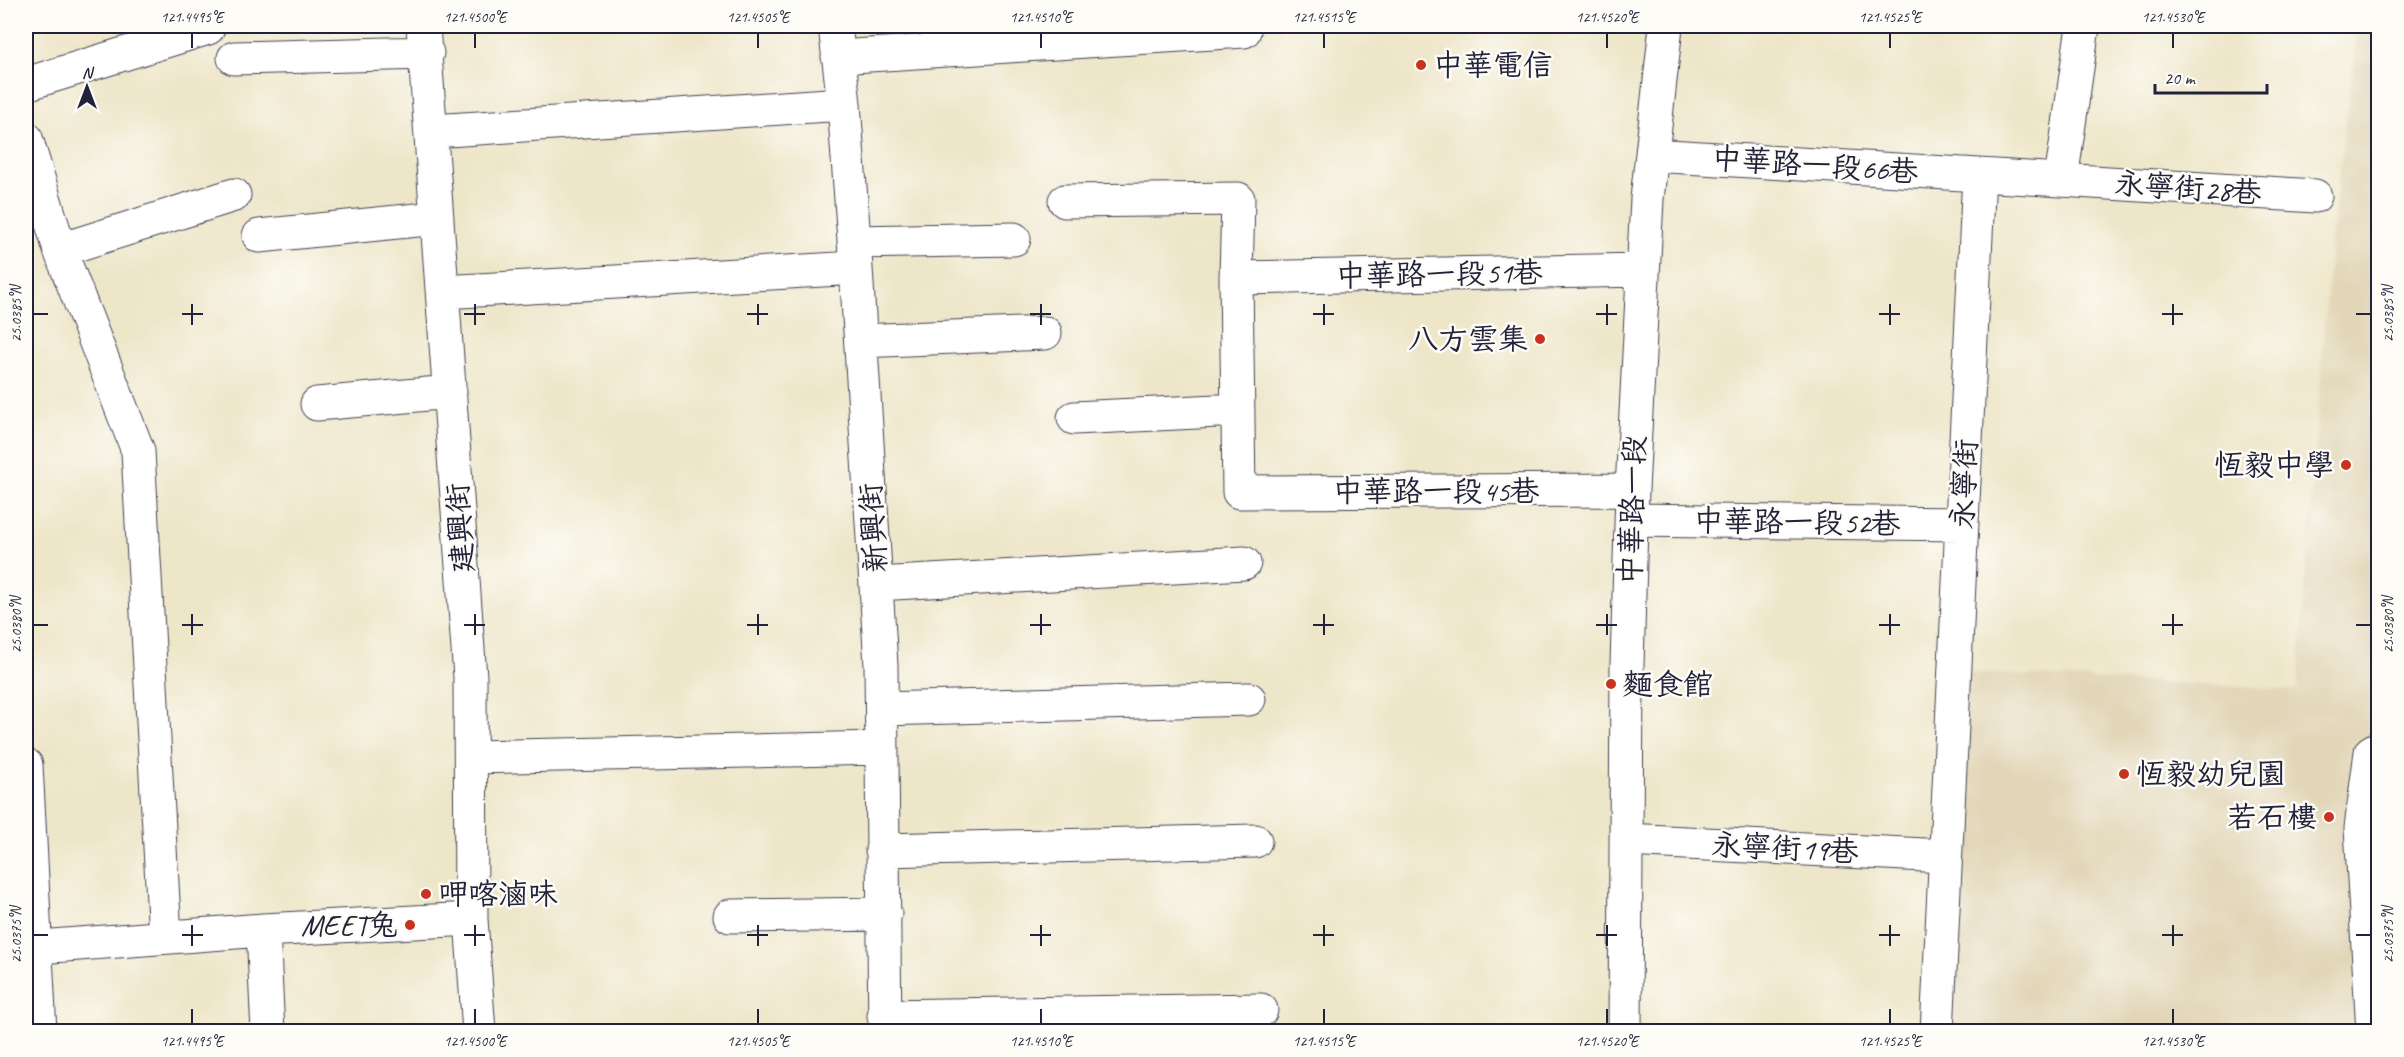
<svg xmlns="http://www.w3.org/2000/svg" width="2404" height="1057" font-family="Caveat,'LXGW WenKai TC',sans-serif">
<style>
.built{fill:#e2d6b7}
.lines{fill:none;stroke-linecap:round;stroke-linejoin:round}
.minor-casing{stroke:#413f50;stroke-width:35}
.minor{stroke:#fff;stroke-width:33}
.ticks{fill:none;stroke:#22223b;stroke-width:2}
.poi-dot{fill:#c8321e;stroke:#fdfcf7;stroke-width:2}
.labels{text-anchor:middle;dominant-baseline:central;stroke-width:5;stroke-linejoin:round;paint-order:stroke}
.poi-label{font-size:30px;fill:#22223b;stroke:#fdfcf7;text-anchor:start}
.street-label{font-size:30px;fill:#22223b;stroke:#fdfcf7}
.neatline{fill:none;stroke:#22223b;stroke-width:2}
.ticks-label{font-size:15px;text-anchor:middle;fill:#22223b}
</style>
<rect width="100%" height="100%" fill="#fdfcf7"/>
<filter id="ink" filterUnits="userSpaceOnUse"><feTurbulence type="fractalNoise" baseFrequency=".0167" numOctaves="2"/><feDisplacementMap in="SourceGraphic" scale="12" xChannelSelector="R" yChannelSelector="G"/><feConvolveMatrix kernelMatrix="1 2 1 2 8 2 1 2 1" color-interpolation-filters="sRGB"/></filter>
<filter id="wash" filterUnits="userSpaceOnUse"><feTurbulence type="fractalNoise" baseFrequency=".008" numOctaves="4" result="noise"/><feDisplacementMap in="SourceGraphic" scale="24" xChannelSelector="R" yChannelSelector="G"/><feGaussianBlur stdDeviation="1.35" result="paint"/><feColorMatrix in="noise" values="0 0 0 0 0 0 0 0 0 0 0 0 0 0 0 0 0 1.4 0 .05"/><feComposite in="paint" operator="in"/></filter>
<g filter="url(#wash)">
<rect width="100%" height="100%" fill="#eee6c9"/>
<!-- built -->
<path class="built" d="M 2358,26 L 2378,26 L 2378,1031 L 1946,1032 L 1965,672 L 2297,690 L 2331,240 Z"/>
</g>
<g filter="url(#ink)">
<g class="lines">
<defs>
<path id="minor" d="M 423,26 L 470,677 L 471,919 L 479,1032
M 835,26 L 844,104 L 856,268 L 881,665 L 885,1032
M 838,57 L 1244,31
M 234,58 L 427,53
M 26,84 L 208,28
M 432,131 L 844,104
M 26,138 L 60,250 L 138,451 L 165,937
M 1652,155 L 1979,175
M 2061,180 L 2315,196
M 1065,201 L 1238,199 L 1236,278 L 1239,492 L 1632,490
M 259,236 L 437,218
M 854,242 L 1014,239
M 60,250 L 234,195
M 1236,278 L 1642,270
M 443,292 L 856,268
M 861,341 L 1045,333
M 317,404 L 450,392
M 1074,418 L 1238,410
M 1632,520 L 1962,524
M 877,584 L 1244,563
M 882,709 L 1249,699
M 472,757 L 882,748
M 26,765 L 40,1032
M 1626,840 L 1945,856
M 882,850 L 1255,841
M 730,916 L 885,914
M 263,930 L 268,1032
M 26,948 L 263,930 L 471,919
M 884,1016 L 1261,1010
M 1625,1032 L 1627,666 L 1632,490 L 1647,199 L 1666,26
M 1937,1032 L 1979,175 L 2061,180 L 2083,26
M 2373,1032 L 2361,828 L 2371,752 L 2378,748"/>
</defs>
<!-- minor casing -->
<use href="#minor" class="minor-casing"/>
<!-- minor -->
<use href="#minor" class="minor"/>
</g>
</g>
<!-- ticks -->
<path class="ticks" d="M 192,33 L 192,48M 475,33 L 475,48M 758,33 L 758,48M 1041,33 L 1041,48M 1324,33 L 1324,48M 1607,33 L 1607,48M 1890,33 L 1890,48M 2173,33 L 2173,48M 192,304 L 192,325M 475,304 L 475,325M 758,304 L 758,325M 1041,304 L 1041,325M 1324,304 L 1324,325M 1607,304 L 1607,325M 1890,304 L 1890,325M 2173,304 L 2173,325M 33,314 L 48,314M 182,314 L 203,314M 464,314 L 485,314M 747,314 L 768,314M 1030,314 L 1051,314M 1313,314 L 1334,314M 1596,314 L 1617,314M 1879,314 L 1900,314M 2162,314 L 2183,314M 2356,314 L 2371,314M 192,614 L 192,635M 475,614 L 475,635M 758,614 L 758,635M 1041,614 L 1041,635M 1324,614 L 1324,635M 1607,614 L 1607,635M 1890,614 L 1890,635M 2173,614 L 2173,635M 33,625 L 48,625M 182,625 L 203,625M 464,625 L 485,625M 747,625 L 768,625M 1030,625 L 1051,625M 1313,625 L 1334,625M 1596,625 L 1617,625M 1879,625 L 1900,625M 2162,625 L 2183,625M 2356,625 L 2371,625M 192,925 L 192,946M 475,925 L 475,946M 758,925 L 758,946M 1041,925 L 1041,946M 1324,925 L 1324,946M 1607,925 L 1607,946M 1890,925 L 1890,946M 2173,925 L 2173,946M 33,935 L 48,935M 182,935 L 203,935M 464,935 L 485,935M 747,935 L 768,935M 1030,935 L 1051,935M 1313,935 L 1334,935M 1596,935 L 1617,935M 1879,935 L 1900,935M 2162,935 L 2183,935M 2356,935 L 2371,935M 192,1009 L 192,1024M 475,1009 L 475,1024M 758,1009 L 758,1024M 1041,1009 L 1041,1024M 1324,1009 L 1324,1024M 1607,1009 L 1607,1024M 1890,1009 L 1890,1024M 2173,1009 L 2173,1024"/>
<!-- markers -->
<g class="poi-dot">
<circle cx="1421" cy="65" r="6"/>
<circle cx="1540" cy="339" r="6"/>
<circle cx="2346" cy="465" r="6"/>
<circle cx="1611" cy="684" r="6"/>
<circle cx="2124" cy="774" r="6"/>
<circle cx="2329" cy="817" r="6"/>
<circle cx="426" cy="894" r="6"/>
<circle cx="410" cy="925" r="6"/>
</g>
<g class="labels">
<!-- poi labels -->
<g class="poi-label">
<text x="1433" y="65">中華電信</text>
<text x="1528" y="339" text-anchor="end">八方雲集</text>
<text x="2334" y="465" text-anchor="end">恆毅中學</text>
<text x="1623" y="684">麵食館</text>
<text x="2136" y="774">恆毅幼兒園</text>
<text x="2317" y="817" text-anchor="end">若石樓</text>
<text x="438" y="894">呷喀滷味</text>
<text x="398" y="925" text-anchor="end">MEET兔</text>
</g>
<!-- street labels -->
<g class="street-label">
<text transform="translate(1815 165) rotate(4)">中華路一段66巷</text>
<text transform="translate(2188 188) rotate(4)">永寧街28巷</text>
<text transform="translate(1439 274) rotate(-1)">中華路一段51巷</text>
<text transform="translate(1964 484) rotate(-87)">永寧街</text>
<text x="1436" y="491">中華路一段45巷</text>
<text transform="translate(1632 510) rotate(-88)">中華路一段</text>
<text transform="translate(1797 522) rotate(1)">中華路一段52巷</text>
<text transform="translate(460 528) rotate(-94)">建興街</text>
<text transform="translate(873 528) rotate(-94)">新興街</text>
<text transform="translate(1785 848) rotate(3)">永寧街19巷</text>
</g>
</g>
<!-- margin -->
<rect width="2404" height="1057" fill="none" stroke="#fdfcf7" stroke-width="66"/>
<!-- north arrow -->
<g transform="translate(87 87)" stroke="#fdfcf7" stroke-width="4.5" paint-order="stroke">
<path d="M0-4.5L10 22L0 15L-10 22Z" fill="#22223b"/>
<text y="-9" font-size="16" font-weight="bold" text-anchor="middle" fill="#22223b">N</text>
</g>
<!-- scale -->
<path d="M2155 84v9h112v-9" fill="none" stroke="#22223b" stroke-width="3"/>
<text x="2164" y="84" font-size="18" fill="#22223b" stroke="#fdfcf7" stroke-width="4.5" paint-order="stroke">20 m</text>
<rect x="33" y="33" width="2338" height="991" class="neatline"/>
<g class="ticks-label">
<text x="192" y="22">121.4495°E</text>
<text x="475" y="22">121.4500°E</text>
<text x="758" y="22">121.4505°E</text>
<text x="1041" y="22">121.4510°E</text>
<text x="1324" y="22">121.4515°E</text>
<text x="1607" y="22">121.4520°E</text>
<text x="1890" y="22">121.4525°E</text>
<text x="2173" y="22">121.4530°E</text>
<text transform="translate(16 314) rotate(-90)" y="5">25.0385°N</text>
<text transform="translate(2388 314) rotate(-90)" y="5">25.0385°N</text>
<text transform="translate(16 625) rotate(-90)" y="5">25.0380°N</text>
<text transform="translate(2388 625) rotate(-90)" y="5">25.0380°N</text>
<text transform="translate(16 935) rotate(-90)" y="5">25.0375°N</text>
<text transform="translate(2388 935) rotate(-90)" y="5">25.0375°N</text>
<text x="192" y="1046">121.4495°E</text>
<text x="475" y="1046">121.4500°E</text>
<text x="758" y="1046">121.4505°E</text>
<text x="1041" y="1046">121.4510°E</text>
<text x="1324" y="1046">121.4515°E</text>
<text x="1607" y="1046">121.4520°E</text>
<text x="1890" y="1046">121.4525°E</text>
<text x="2173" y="1046">121.4530°E</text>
</g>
</svg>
